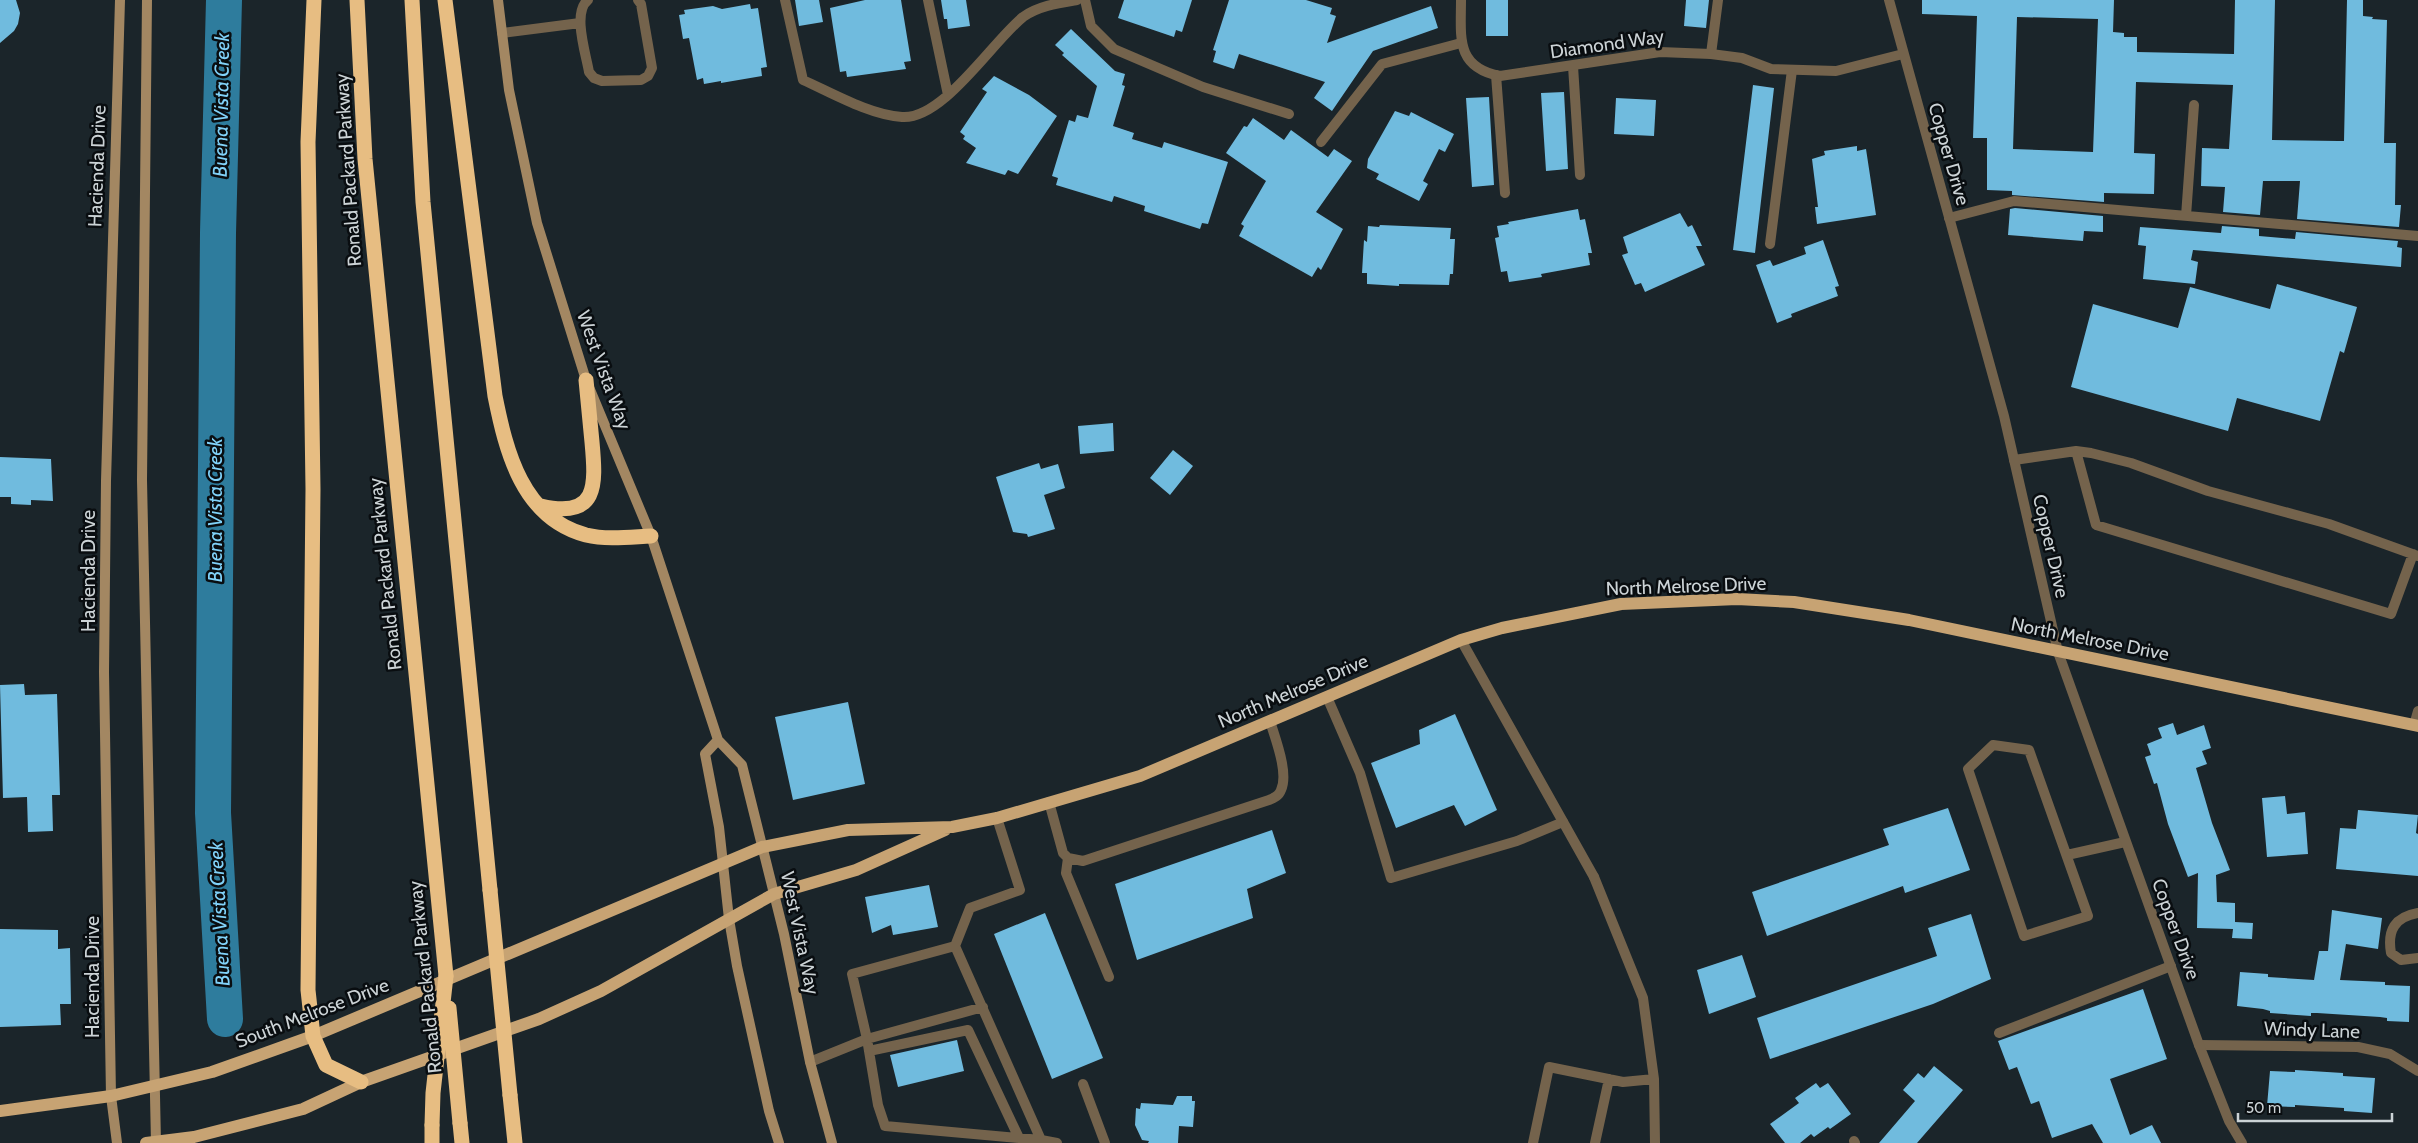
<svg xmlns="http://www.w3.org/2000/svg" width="2418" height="1143" font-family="Cabin,sans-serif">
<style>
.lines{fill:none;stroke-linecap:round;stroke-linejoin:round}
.river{stroke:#2e7c9d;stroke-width:36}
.building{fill:#70bbde;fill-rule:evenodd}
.service{stroke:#74634c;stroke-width:10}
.minor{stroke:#74634c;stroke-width:10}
.tertiary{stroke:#74634c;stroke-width:10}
.secondary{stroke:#a38762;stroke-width:10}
.primary{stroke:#c7a373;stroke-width:12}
.motorway{stroke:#e7bd82;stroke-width:15}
.motorway-bridge{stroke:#e7bd82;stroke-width:15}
.labels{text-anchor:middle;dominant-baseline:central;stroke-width:5;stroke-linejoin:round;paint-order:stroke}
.street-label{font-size:19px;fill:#ccd3d6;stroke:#090d10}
.water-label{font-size:20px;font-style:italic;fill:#81d2f9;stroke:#090d10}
</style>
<rect width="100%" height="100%" fill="#1b252a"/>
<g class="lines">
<!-- river -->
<path class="river" d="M 224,0 L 218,233 L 213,813 L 225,1019"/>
</g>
<!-- building -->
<path class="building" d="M 0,0 L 16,0 L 20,13 L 18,24 L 14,31 L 0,43 Z
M 795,0 L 819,0 L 823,22 L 799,26 Z
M 865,0 L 901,0 L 911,61 L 904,62 L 906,69 L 847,77 L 846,71 L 840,72 L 830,8 Z
M 941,0 L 966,0 L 970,26 L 948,29 L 947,19 L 944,19 Z
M 1124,0 L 1192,0 L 1182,32 L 1176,30 L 1174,37 L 1118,18 Z
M 1229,0 L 1306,0 L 1332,8 L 1330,14 L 1336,16 L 1327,43 L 1431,6 L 1438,28 L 1373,51 L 1332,111 L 1314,98 L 1325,82 L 1239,54 L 1234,69 L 1213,62 L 1216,51 L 1213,50 Z
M 1486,0 L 1508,0 L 1508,36 L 1486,36 Z
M 1686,0 L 1709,0 L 1706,28 L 1684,26 Z
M 1922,0 L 2114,0 L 2113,32 L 2124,33 L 2124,37 L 2137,37 L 2137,52 L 2234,54 L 2235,0 L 2275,0 L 2272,140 L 2338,141 L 2344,141 L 2347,0 L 2363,0 L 2363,16 L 2373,17 L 2372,19 L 2387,20 L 2384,143 L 2396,143 L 2395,205 L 2401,205 L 2399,227 L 2297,219 L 2300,181 L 2263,181 L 2260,215 L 2223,212 L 2225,187 L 2201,186 L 2202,148 L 2229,149 L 2233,85 L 2136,82 L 2134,153 L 2155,154 L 2154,194 L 2104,193 L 2104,202 L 2012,195 L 2012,191 L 1987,190 L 1987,138 L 1973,138 L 1977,16 L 1922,14 ZM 2017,17 L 2098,19 L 2093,152 L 2013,149 Z
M 750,4 L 751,9 L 758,8 L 767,67 L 761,68 L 762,76 L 721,83 L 721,81 L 704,84 L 703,78 L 697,80 L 689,38 L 683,39 L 679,15 L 685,14 L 684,10 L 713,6 L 722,9 Z
M 1071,29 L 1115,71 L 1125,74 L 1122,85 L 1125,86 L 1113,126 L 1134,133 L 1132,139 L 1162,148 L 1164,142 L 1228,162 L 1208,224 L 1202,223 L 1200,229 L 1144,211 L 1145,206 L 1114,196 L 1112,202 L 1056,185 L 1058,178 L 1052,176 L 1069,120 L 1075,122 L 1077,115 L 1088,118 L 1097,86 L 1062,55 L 1064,53 L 1055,45 Z
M 994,76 L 1029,95 L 1057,116 L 1018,174 L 1008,170 L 1005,175 L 966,163 L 976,148 L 963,139 L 965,136 L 960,132 L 987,92 L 982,89 Z
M 1753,85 L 1774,88 L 1755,253 L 1733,250 Z
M 1564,92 L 1568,169 L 1546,171 L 1541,93 Z
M 1489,97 L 1494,185 L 1472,187 L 1466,98 Z
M 1616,98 L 1656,100 L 1654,136 L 1614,134 Z
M 1395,111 L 1409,116 L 1411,112 L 1454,134 L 1445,152 L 1439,149 L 1423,181 L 1428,184 L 1419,201 L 1376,179 L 1379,174 L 1367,168 L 1368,159 Z
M 1253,118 L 1284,140 L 1291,130 L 1328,157 L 1334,149 L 1352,161 L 1316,212 L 1343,229 L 1321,270 L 1318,267 L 1312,277 L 1239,236 L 1244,226 L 1241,224 L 1266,181 L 1226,153 L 1244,126 L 1247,127 Z
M 1857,146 L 1857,151 L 1866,149 L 1876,215 L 1817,224 L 1815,207 L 1818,207 L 1812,159 L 1825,155 L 1824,151 Z
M 2015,208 L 2103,216 L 2103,232 L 2084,231 L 2083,241 L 2008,235 L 2010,209 Z
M 1578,209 L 1580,220 L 1585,219 L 1592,253 L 1588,253 L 1590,265 L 1541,274 L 1542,277 L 1509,282 L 1507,271 L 1501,272 L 1495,238 L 1499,237 L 1497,226 L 1509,224 L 1508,222 Z
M 1680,213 L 1688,227 L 1692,225 L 1702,246 L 1696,246 L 1705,265 L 1645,292 L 1641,283 L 1635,285 L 1622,255 L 1628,253 L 1623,237 Z
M 1380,225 L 1451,228 L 1450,239 L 1455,239 L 1453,274 L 1450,274 L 1449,285 L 1399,284 L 1399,286 L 1367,284 L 1367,273 L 1362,273 L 1364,240 L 1367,242 L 1368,226 L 1379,227 Z
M 2222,226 L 2259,229 L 2259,236 L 2295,239 L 2296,232 L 2398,241 L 2397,247 L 2402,248 L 2401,267 L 2193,250 L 2191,260 L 2198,262 L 2195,284 L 2143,279 L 2146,246 L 2138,245 L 2140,227 L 2221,233 Z
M 1823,240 L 1839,286 L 1835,287 L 1838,296 L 1791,314 L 1792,317 L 1777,323 L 1756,265 L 1770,260 L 1773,266 L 1806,254 L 1804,247 Z
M 2277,284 L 2357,307 L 2344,353 L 2340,351 L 2320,421 L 2237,398 L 2228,431 L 2071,387 L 2093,304 L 2178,328 L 2190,287 L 2270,309 Z
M 1113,423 L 1114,451 L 1080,454 L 1078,426 Z
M 1173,450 L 1193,466 L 1170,495 L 1150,478 Z
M 0,457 L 51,459 L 53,501 L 31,500 L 31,505 L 11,504 L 11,497 L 0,497 Z
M 1039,463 L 1041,469 L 1058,464 L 1065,488 L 1044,495 L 1055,529 L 1028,537 L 1027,534 L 1013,532 L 996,477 Z
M 24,684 L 25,695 L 57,694 L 60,795 L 52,795 L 53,831 L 28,832 L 27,797 L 3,798 L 0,685 Z
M 848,702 L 865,784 L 793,800 L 775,717 Z
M 1455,714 L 1497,810 L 1465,826 L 1454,805 L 1396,828 L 1371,763 L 1420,744 L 1419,730 Z
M 2173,723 L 2177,735 L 2204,725 L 2211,748 L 2202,751 L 2207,764 L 2196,768 L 2212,823 L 2230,870 L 2216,875 L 2217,902 L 2235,903 L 2235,922 L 2253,923 L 2252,939 L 2232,938 L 2233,929 L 2197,928 L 2198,873 L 2188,877 L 2168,824 L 2157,783 L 2154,784 L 2145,757 L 2151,755 L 2147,744 L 2162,738 L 2158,728 Z
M 2285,796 L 2287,814 L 2305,812 L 2308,854 L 2267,857 L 2262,798 Z
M 1948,808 L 1970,870 L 1905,893 L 1903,886 L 1767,936 L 1752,892 L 1889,845 L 1883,829 Z
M 2358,810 L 2418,815 L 2416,833 L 2418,834 L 2418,876 L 2336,869 L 2340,828 L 2356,829 Z
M 1272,830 L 1286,873 L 1247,889 L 1253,918 L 1137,960 L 1115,884 Z
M 929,885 L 938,927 L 893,935 L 891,925 L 872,933 L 865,897 Z
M 2332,910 L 2382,918 L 2378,949 L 2346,944 L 2340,980 L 2385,982 L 2385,985 L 2410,986 L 2409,1022 L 2387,1021 L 2387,1018 L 2380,1017 L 2317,1013 L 2311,1013 L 2311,1016 L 2270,1013 L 2270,1011 L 2263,1009 L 2237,1006 L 2240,972 L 2268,974 L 2268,977 L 2314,980 L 2319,951 L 2328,951 Z
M 1045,913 L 1103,1058 L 1052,1079 L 994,934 Z
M 1971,914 L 1991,979 L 1933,1004 L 1770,1059 L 1757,1018 L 1937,956 L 1928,928 Z
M 0,929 L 58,930 L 58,949 L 70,948 L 71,1004 L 60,1004 L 61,1025 L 0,1027 Z
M 1742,955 L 1756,997 L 1709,1014 L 1697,970 Z
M 2143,989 L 2167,1059 L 2110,1079 L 2130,1135 L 2152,1125 L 2161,1143 L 2103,1143 L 2092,1124 L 2052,1138 L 2039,1101 L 2031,1104 L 2017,1067 L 2009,1070 L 1998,1041 Z
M 957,1040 L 964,1071 L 898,1087 L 890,1055 Z
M 1934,1066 L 1963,1090 L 1917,1143 L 1879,1143 L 1915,1101 L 1903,1090 L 1918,1073 L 1924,1078 Z
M 2295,1070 L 2343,1073 L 2343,1076 L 2375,1078 L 2372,1113 L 2344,1111 L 2344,1108 L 2295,1105 L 2295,1107 L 2267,1106 L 2270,1071 L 2295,1072 Z
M 1816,1083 L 1820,1088 L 1828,1083 L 1851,1114 L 1830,1129 L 1828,1127 L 1814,1137 L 1811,1134 L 1800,1143 L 1785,1143 L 1770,1124 L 1799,1103 L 1795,1098 Z
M 1177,1096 L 1192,1096 L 1192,1101 L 1195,1101 L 1193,1127 L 1179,1126 L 1178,1143 L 1148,1143 L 1149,1141 L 1142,1140 L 1135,1125 L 1136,1108 L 1140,1109 L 1141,1103 L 1173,1105 Z"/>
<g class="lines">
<!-- service -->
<path class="service" d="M 588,0 C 572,12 586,54 589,72 L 594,78 L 602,81 L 641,80 L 648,76 L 652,68 L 641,4 L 638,0
M 785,0 L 803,80 C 832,93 870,115 902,117 C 943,120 992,42 1023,17 C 1038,6 1059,3 1077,0
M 928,0 L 948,95
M 1085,0 L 1091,26 L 1114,49 L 1203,87 L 1289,114
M 502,33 L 580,23
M 1711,54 L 1718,0
M 1573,66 L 1580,175
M 1496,75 L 1505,193
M 1321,142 L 1382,64 L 1461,43
M 1770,244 L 1792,70
M 2076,451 L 2096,525 L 2391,614 L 2413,554
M 2014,460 L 2076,451 L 2091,453 L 2131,463 L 2208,491 L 2329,524 L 2418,556
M 1327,697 L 1360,773 L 1391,878 L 1517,841 L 1563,822
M 1993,745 L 2029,750 L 2088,916 L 2024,936 L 1968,769 Z
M 1049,802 L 1063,853 L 1068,858 L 1083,861 L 1269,800 C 1274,798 1279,796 1281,790 C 1289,773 1275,738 1270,721
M 2067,855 L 2125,842
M 1068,858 L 1066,873 L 1109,977
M 1594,877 L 1643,998 L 1654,1079 L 1655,1143
M 2418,913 C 2395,917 2387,930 2391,953 L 2401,960 L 2418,958
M 955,946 L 970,908 L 1020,890 L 997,818
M 983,1007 L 867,1039 L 878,1105 L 885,1126 L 1041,1140
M 1999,1033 L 2171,966
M 869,1051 L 968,1030 L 1019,1138
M 810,1062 L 867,1039 L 852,974 L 955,946 L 1041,1140 L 1057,1143
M 1083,1084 L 1105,1143
M 1533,1143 L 1549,1067 L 1623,1082 L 1654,1079
M 1595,1143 L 1609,1079"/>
<!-- minor -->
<path class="minor" d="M 1461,0 C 1461,37 1455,67 1500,76 L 1660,52 L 1711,54 L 1742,58 L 1771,69 L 1836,71 L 1903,54
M 2186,216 L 2194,105
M 1949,218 L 2014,201 L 2418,236
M 1461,640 L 1594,877
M 2414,725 L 2418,711
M 2199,1045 L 2358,1047 L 2390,1054 L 2418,1071
M 1854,1141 L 1855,1143"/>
<!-- tertiary -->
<path class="tertiary" d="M 1889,0 L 2004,416 L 2058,652 L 2199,1045 L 2229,1121 L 2242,1143"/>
<!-- secondary -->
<path class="secondary" d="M 147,0 L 142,480 L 156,1143
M 498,0 L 509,90 L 537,223 L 586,380 L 651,536 L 718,740 L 742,765 L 784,934 L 810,1062 L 832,1143
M 718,740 L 705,754 L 719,827 L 729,919 L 737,966 L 769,1111 L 779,1143
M 117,1143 L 111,1096 L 104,672 L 106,481 L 120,0"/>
<!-- primary -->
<path class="primary" d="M 0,1111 L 111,1096 L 212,1072 L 313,1036 L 762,847 L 848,830 L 952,827 L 997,818 L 1140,776 L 1461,640 L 1502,628 L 1621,604 L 1737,599 L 1794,602 L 1909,620 L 2418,726
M 146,1143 L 194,1137 L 303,1109 L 361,1082 L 539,1019 L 601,991 L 774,894 L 856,870 L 945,830"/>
<!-- motorway -->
<path class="motorway" d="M 314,0 L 308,142 L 313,489 L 308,990 L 313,1036 L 326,1065 L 361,1082
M 357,0 L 365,159 L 446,976
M 412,0 L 423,202 L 490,890
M 445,0 L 495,396 C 506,451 522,518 586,535 C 607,540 630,537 651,536
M 541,506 C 598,519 596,486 592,442 C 590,422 588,401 586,380
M 510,1095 L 515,1143
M 460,1123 L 462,1143
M 432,1125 L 432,1143"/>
<!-- motorway-bridge -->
<path class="motorway-bridge" d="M 490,890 L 510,1095
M 449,1008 L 460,1123
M 432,1125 L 433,1093 L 446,976"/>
</g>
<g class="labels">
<!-- street labels -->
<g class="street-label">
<text transform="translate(1607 44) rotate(-8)">Diamond Way</text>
<text transform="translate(1949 154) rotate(74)">Copper Drive</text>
<text transform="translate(97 166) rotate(-88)">Hacienda Drive</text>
<text transform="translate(348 170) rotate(-94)">Ronald Packard Parkway</text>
<text transform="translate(604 370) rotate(70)">West Vista Way</text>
<text transform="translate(2051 546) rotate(77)">Copper Drive</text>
<text transform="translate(88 571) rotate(-90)">Hacienda Drive</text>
<text transform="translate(385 574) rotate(-96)">Ronald Packard Parkway</text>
<text transform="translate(1686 586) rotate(-2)">North Melrose Drive</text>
<text transform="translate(2090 639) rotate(11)">North Melrose Drive</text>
<text transform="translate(1293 691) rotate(-23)">North Melrose Drive</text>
<text transform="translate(2176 929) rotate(70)">Copper Drive</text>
<text transform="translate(800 933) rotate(78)">West Vista Way</text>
<text transform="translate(92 977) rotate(-90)">Hacienda Drive</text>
<text transform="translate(425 977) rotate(-96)">Ronald Packard Parkway</text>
<text transform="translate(312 1013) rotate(-21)">South Melrose Drive</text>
<text transform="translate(2312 1030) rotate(2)">Windy Lane</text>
</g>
<!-- water labels -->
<g class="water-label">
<text transform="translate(221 105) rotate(-89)">Buena Vista Creek</text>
<text transform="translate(215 510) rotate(-90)">Buena Vista Creek</text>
<text transform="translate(219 914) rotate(-93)">Buena Vista Creek</text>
</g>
</g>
<!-- scale -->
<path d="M2238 1113v8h154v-8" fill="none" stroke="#ccd3d6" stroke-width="2.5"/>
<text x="2246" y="1113" font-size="15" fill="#ccd3d6" stroke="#090d10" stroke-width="4" paint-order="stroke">50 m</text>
</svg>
